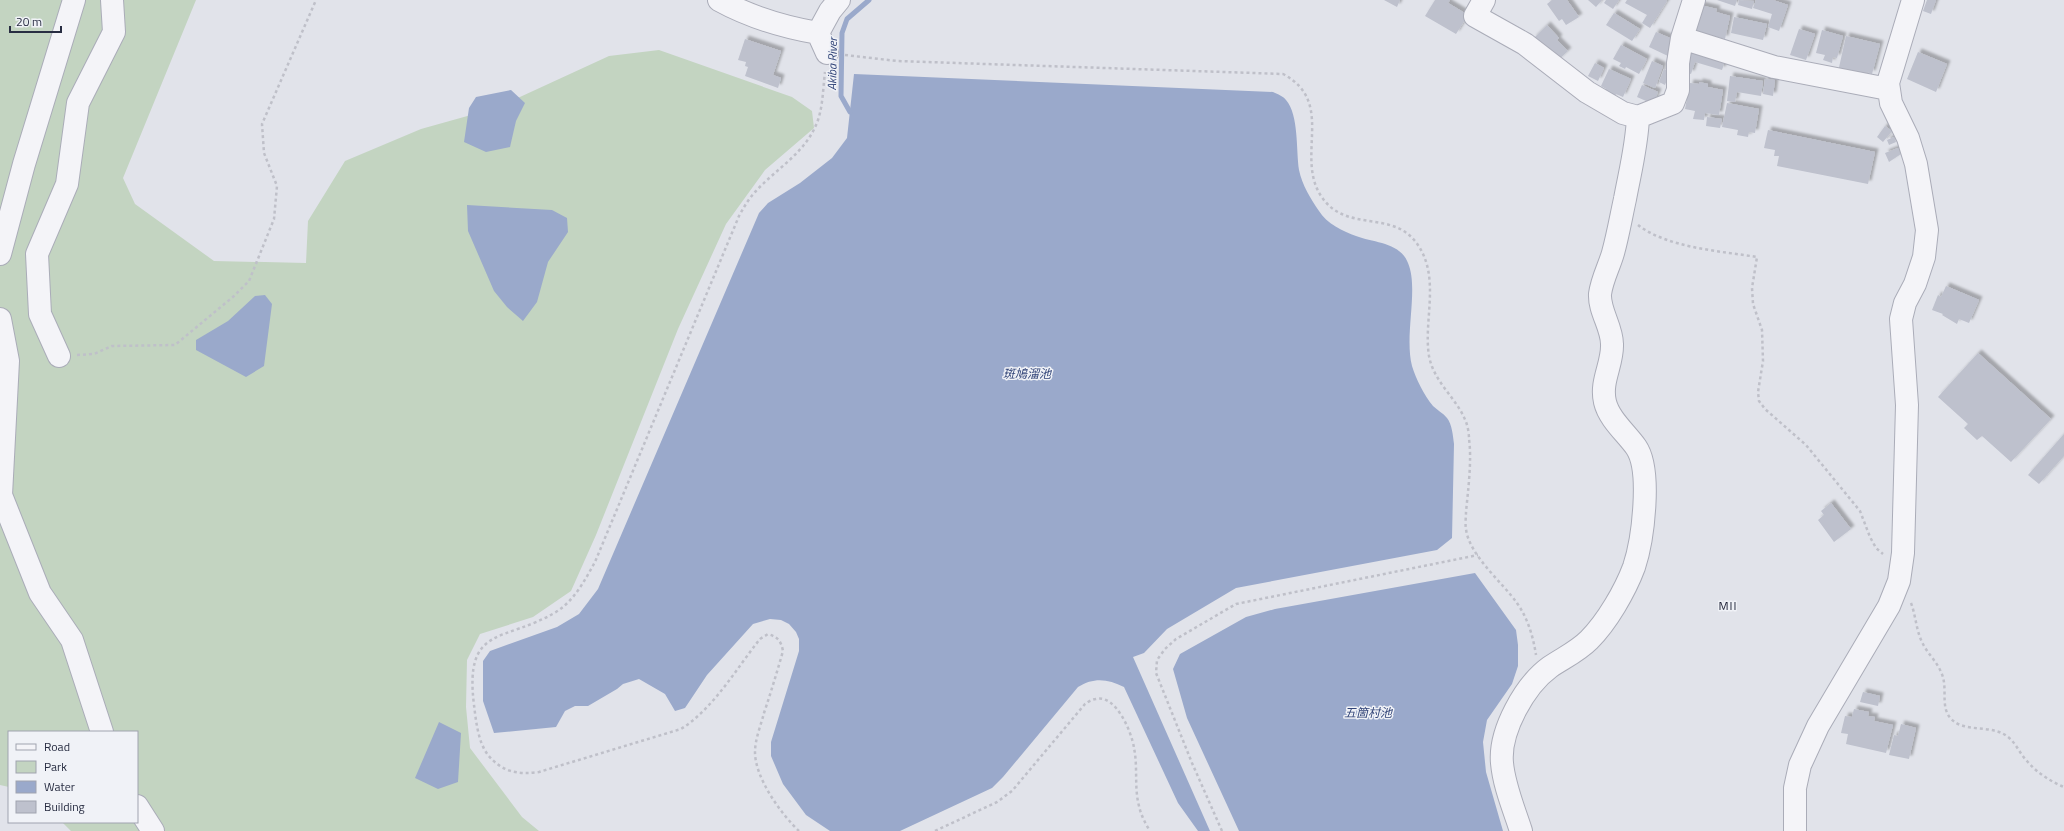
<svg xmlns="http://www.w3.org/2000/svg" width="2064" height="831" font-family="'Titillium Web','Noto Sans JP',sans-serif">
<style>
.green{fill:#c3d4c1}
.water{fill:#9aa9cb}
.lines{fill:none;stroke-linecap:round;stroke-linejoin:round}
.stream{stroke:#9aa9cb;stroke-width:5}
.building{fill:#bec1cd;filter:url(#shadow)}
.minor-casing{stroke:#aaacb8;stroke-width:24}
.path{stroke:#bfc0c9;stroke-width:2.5;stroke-dasharray:3 3;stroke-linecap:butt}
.minor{stroke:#f4f4f8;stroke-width:22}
.labels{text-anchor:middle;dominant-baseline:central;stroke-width:3;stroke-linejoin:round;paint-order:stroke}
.water-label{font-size:12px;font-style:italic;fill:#314478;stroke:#f0f2f7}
.neighbourhood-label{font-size:12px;letter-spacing:1px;fill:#1b1e33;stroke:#f0f2f7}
</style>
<defs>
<filter id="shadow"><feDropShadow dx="3.5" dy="-3.5" stdDeviation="1" flood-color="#0004"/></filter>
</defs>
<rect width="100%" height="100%" fill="#e1e3ea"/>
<!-- green -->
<path class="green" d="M 0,0 L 196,0 L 123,178 L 135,204 L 214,261 L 306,263 L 308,221 L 345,161 L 421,129 L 496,108 L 609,56 L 659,50 L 792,97 L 812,111 L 814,128 L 765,170 L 726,224 L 678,329 L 596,535 L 571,591 L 533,617 L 480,634 L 467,660 L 466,707 L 470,748 L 522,817 L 539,831 L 71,831 L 62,822 L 137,822 L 137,732 L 9,732 L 9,787 L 0,785 Z"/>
<!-- water -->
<path class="water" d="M 854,74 L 1273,92 C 1277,94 1283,96 1286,100 C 1299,115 1296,150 1299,170 C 1302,185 1311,199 1319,211 C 1326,223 1344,232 1356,236 C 1374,243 1400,242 1408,263 C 1419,289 1404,335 1412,366 C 1416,379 1424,395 1433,406 C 1437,410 1443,413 1447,418 C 1452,424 1453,436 1454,444 L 1452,538 L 1437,550 L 1236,588 L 1167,629 L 1144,653 L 1133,657 L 1210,831 L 1198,831 L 1178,803 L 1124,687 C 1108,679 1094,677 1078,687 L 1003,777 L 992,788 L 900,831 L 830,831 L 806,815 L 783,784 L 771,756 L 771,742 L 799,651 L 799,639 L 796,632 L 789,624 L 781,620 L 770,619 L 753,624 L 707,675 L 685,708 L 675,711 L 665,694 L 639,679 L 623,684 L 617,689 L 588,706 L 575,706 L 565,711 L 556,727 L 494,733 L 483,701 L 483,661 L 490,651 L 557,627 L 579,614 L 598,589 L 759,213 L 768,203 L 800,183 L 832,158 L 847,138 Z
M 511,90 L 525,103 L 516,121 L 510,147 L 486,152 L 464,142 L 469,108 L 476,97 Z
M 467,205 L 552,210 L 567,218 L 568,232 L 548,262 L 537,302 L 523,321 L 507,307 L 494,291 L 468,231 Z
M 265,295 L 272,304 L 264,366 L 246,377 L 196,350 L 196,340 L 228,321 L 255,296 Z
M 1475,573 L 1516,630 L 1518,645 L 1518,666 L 1512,684 L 1487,720 L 1483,742 L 1486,772 L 1503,831 L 1239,831 L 1187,718 L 1173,669 L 1180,654 L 1246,617 L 1275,609 Z
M 439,722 L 461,733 L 458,782 L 438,789 L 415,778 Z"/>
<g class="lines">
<!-- stream -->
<path class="stream" d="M 850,112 L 841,96 L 842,33 L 847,19 L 869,0"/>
</g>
<!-- building -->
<path class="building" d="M 1384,0 L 1400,0 L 1397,7 Z
M 1435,0 L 1450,0 L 1448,3 L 1468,15 L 1456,34 L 1425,16 Z
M 1552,0 L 1567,0 L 1579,17 L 1566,25 L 1562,19 L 1559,21 L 1547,4 Z
M 1588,0 L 1602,0 L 1596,7 Z
M 1606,0 L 1619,0 L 1613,9 L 1604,3 Z
M 1627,0 L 1666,0 L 1667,1 L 1650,28 L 1642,23 L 1647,15 L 1625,3 Z
M 1717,0 L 1737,0 L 1735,6 Z
M 1739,0 L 1754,1 L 1752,9 L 1738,5 Z
M 1756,0 L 1773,0 L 1788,5 L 1779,31 L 1768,27 L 1772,14 L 1753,8 Z
M 1927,0 L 1936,0 L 1931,14 L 1923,11 Z
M 1700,5 L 1717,9 L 1716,12 L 1730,16 L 1725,39 L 1693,31 Z
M 1614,13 L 1640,29 L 1632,41 L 1606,25 Z
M 1734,17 L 1767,24 L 1763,40 L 1731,33 Z
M 1547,25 L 1559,38 L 1557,40 L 1568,51 L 1556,62 L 1533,39 Z
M 1799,29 L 1815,34 L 1806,60 L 1790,55 Z
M 1822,30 L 1843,36 L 1837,58 L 1833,57 L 1832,63 L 1823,60 L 1825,55 L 1816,53 Z
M 1656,32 L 1677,41 L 1670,57 L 1649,47 Z
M 1846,36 L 1880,44 L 1872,74 L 1867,72 L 1865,79 L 1838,72 Z
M 745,39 L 781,51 L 773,75 L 781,78 L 778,88 L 745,76 L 748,67 L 745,66 L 746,62 L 738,60 Z
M 1691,44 L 1727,55 L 1722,70 L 1695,62 L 1691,74 L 1683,71 Z
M 1621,45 L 1647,59 L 1639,74 L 1626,67 L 1625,69 L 1619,66 L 1621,63 L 1613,59 Z
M 1918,52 L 1947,64 L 1936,92 L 1907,79 Z
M 1652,61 L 1663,66 L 1655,88 L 1643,83 Z
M 1595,63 L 1604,68 L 1598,81 L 1588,76 Z
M 1609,69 L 1631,79 L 1623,97 L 1616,94 L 1614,98 L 1604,93 L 1606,89 L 1601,86 Z
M 1664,69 L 1670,72 L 1665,85 L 1659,82 Z
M 1730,76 L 1763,81 L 1761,96 L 1737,92 L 1735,102 L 1727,101 Z
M 1765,79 L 1775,80 L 1773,96 L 1763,94 Z
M 1699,82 L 1708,84 L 1708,87 L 1723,90 L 1719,115 L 1705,113 L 1704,120 L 1693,119 L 1695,111 L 1685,109 L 1690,83 L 1699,84 Z
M 1642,85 L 1658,92 L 1653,104 L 1637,97 Z
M 1727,103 L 1759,109 L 1755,133 L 1749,132 L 1748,137 L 1737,135 L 1738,130 L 1722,127 Z
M 1707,117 L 1722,119 L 1720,128 L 1706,126 Z
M 1885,126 L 1892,131 L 1883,142 L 1877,137 Z
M 1768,130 L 1875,152 L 1868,184 L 1777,166 L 1779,156 L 1774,156 L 1775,150 L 1764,148 Z
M 1894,137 L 1896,142 L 1889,145 L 1887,140 Z
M 1898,148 L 1901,154 L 1889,162 L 1885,153 Z
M 1946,286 L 1979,300 L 1969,323 L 1959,319 L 1957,324 L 1942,315 L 1943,314 L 1932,310 L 1938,295 L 1941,297 Z
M 1978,353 L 2051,419 L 2011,462 L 1982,436 L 1977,440 L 1964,428 L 1968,424 L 1938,397 Z
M 2064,434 L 2064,456 L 2039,484 L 2028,475 Z
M 1831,503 L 1851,529 L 1834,542 L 1818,520 L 1824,515 L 1821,511 Z
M 1863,692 L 1880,696 L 1878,706 L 1860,702 Z
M 1854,709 L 1869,712 L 1868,716 L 1875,717 L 1874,721 L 1893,725 L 1886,753 L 1846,744 L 1848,734 L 1841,733 L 1845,716 L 1852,717 Z
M 1901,724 L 1916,728 L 1909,759 L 1889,755 L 1894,735 L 1898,736 Z"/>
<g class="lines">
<defs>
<path id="minor" d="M 719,0 C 750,17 783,27 818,33
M 1484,0 L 1475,16 L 1525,44 L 1587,92 L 1623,113 L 1638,117 L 1673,103 L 1678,90 L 1678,63 L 1682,38
M 1694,0 L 1682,38 L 1774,67 L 1888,89
M 827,53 L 818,33 L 830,11 L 839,0
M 0,254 L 24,164 L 74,0
M 0,319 L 8,361 L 1,495 L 40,593 L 72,640 L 102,732
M 59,356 L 40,314 L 37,254 L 67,184 L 78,103 L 114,32 L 112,0
M 137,806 L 153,831
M 1521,831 C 1514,809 1504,786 1502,763 C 1499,731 1525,685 1550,667 C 1563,658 1577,652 1589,640 C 1607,622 1625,591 1634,567 C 1643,540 1652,470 1636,447 C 1626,433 1609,419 1605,402 C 1600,381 1613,364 1612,344 C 1612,327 1599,311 1600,294 C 1602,279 1609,267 1613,253 C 1618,235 1621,217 1625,199 C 1630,172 1637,145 1638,117
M 1795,831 L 1795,788 L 1800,765 L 1818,726 L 1889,606 L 1899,581 L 1903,553 L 1907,405 L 1901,319 L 1905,303 L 1915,284 L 1924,257 L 1927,230 L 1916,164 L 1908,138 L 1891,103 L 1888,83 L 1913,0"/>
</defs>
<!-- minor casing -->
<use href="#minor" class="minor-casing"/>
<!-- path -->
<path class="path" d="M 845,55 L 897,61 L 1283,74 C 1336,102 1295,156 1321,196 C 1345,233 1390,210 1415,241 C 1442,275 1423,319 1429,356 C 1434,383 1457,398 1466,422 C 1468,427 1469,434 1469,439 C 1472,460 1468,491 1466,512 C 1466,517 1465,524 1466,529 C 1469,555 1502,582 1517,603 C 1528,619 1533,636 1536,655
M 1638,225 C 1668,248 1720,251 1757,257 L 1752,288 L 1753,304 L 1762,330 L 1763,361 L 1758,392 L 1759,401 L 1765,409 L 1806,445 L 1860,511 L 1870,537 L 1876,548 L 1883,554
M 77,355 L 94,354 L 112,346 L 175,345 L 234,296 L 249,281 L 274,219 L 277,186 L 264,153 L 262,124 L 316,0
M 1911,603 C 1916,616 1916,631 1923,644 C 1928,654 1937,662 1941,672 C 1950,690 1936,712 1958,724 C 1974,731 1995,726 2008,737 C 2016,743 2020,754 2027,761 C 2037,773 2050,781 2064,787
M 799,831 C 781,814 755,778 755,752 C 755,739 761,725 764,713 C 771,692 777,672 783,651 C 781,641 778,637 768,634 L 760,639 C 736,669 714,708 681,729 L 539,772 C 518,775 502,772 488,755 C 478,742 476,721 474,705 C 464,624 504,643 556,612 C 574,601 585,580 595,562 L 739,216 C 744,207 749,198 756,191 C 777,168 807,152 818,120 C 823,105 823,88 825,72
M 935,831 L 997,802 L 1012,791 L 1085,704 C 1088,702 1092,699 1096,699 C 1116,694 1132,733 1134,748 C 1138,767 1134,787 1139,806 C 1141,815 1145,823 1150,831
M 1222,831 L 1192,763 L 1156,673 L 1157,660 L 1165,649 L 1176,639 L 1236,604 L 1478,555"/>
<!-- minor -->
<use href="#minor" class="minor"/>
</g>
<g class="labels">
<!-- water labels -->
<g class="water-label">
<text transform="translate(832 64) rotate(-89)">Akiba River</text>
<text x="1027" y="373">斑鳩溜池</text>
<text x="1368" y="712">五箇村池</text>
</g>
<!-- neighbourhood labels -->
<g class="neighbourhood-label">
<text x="1728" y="605">MII</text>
</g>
</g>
<!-- legend -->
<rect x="8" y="731" width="130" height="92" fill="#f0f2f7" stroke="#a0a3af"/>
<rect x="16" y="744" width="20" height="6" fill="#f4f4f8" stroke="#a0a3af"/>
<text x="44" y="751" font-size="12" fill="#282d42">Road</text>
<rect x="16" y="761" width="20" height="12" fill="#c3d4c1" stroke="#a0a3af"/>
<text x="44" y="771" font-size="12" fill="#282d42">Park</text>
<rect x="16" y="781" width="20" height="12" fill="#9aa9cb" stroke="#a0a3af"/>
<text x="44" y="791" font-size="12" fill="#282d42">Water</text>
<rect x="16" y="801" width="20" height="12" fill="#bec1cd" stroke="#a0a3af"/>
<text x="44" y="811" font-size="12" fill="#282d42">Building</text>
<!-- scale -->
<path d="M10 26v6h51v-6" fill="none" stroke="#282d42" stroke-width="2"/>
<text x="16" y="26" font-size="12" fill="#282d42" stroke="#f0f2f7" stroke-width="3" paint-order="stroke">20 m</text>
</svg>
